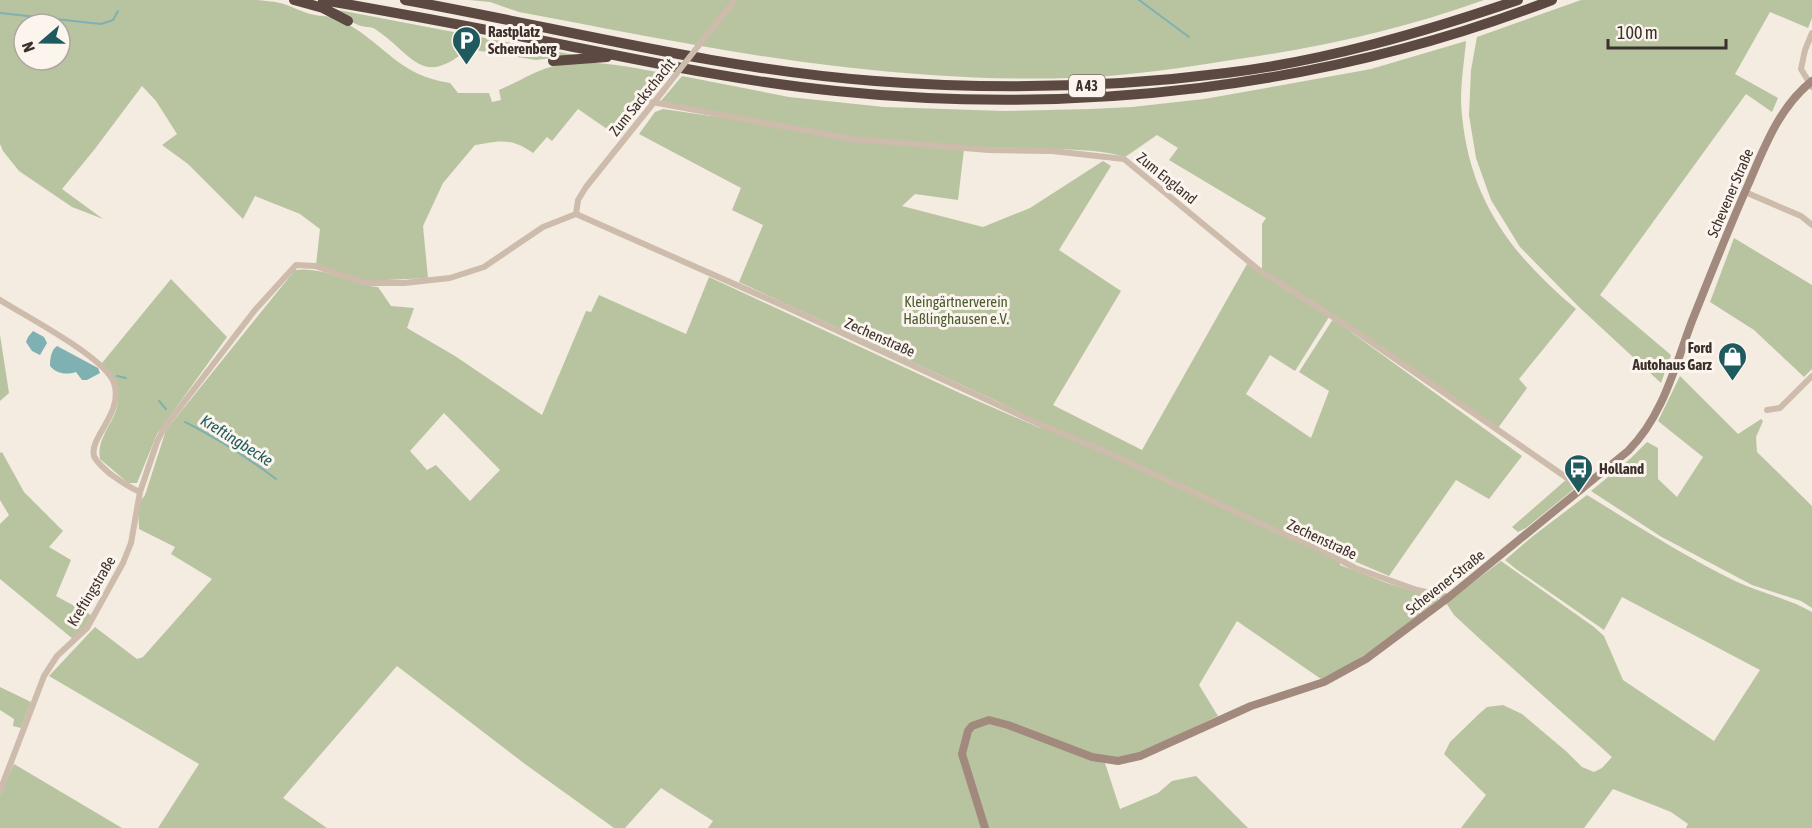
<svg xmlns="http://www.w3.org/2000/svg" width="1812" height="828" font-family="'Asap Condensed',sans-serif">
<style>
.green{fill:#b8c4a0;fill-rule:evenodd}
.water{fill:#7fb0b2}
.lines{fill:none;stroke-linecap:round;stroke-linejoin:round}
.stream{stroke:#7fb0b2;stroke-width:2}
.street{stroke:#cdbbac;stroke-width:6}
.secondary{stroke:#a18a7d;stroke-width:8}
.highway{stroke:#5c4a42;stroke-width:10}
.street-bridge{stroke:#cdbbac;stroke-width:6}
.labels{text-anchor:middle;dominant-baseline:central;stroke-width:6;stroke-linejoin:round;paint-order:stroke}
.shield{fill:#fbf5ee;stroke:#756b66;stroke-width:1.5}
.shield-label{font-size:14px;font-weight:bold;fill:#3b302b}
.poi-label{font-size:15px;font-weight:bold;fill:#3b302b;stroke:#fbf5ee;text-anchor:start}
.street-label{font-size:15px;fill:#3b302b;stroke:#fbf5ee}
.park-label{font-size:15px;fill:#4a5a2e;stroke:#fbf5ee}
.water-label{font-size:16px;font-style:italic;fill:#1f5a5e;stroke:#fbf5ee}
</style>
<rect width="100%" height="100%" fill="#f4ebe1"/>
<!-- green -->
<path class="green" d="M 0,0 L 257,0 C 264,1 272,1 280,3 C 292,6 303,13 315,15 C 328,17 335,16 346,23 C 387,46 398,75 450,83 L 458,93 L 489,93 L 492,102 L 501,100 L 499,90 C 519,82 537,69 559,65 C 592,58 634,68 667,74 L 620,138 L 578,109 L 552,141 L 547,137 L 533,153 C 510,137 500,141 475,145 L 443,183 L 423,226 L 428,278 L 367,281 L 316,265 L 320,229 L 300,214 L 255,196 L 243,219 L 188,164 L 162,145 L 177,134 L 156,101 L 142,86 L 94,150 L 62,189 L 103,219 L 72,207 L 19,171 L 3,151 L 0,144 ZM 24,24 L 60,24 L 60,60 L 24,60 Z
M 469,0 L 1484,0 C 1406,28 1327,46 1245,58 C 1200,65 1155,72 1109,76 C 1023,82 930,77 844,67 C 735,55 627,32 519,12 L 490,2 Z
M 1581,0 L 1812,0 L 1812,18 L 1808,28 L 1770,12 L 1735,74 L 1778,98 L 1772,112 L 1746,94 L 1600,295 L 1671,355 L 1661,383 L 1579,307 L 1520,247 L 1491,200 L 1476,158 L 1469,115 L 1471,70 L 1477,37 Z
M 333,9 L 575,55 L 536,60 L 468,49 C 421,89 413,54 375,29 C 370,26 366,28 361,26 C 352,23 342,15 333,9 Z
M 1466,41 C 1464,65 1459,92 1462,115 C 1470,201 1512,255 1576,309 L 1519,379 L 1527,388 L 1498,428 L 1262,269 L 1262,224 L 1266,218 L 1169,160 L 1178,148 L 1157,135 L 1125,157 C 1103,150 1079,150 1056,149 C 1025,148 995,147 964,149 L 958,200 L 915,194 L 902,206 L 983,227 L 1030,208 L 1103,161 L 1111,166 L 1059,250 L 1121,291 L 1053,405 L 1142,450 L 1247,264 L 1329,317 L 1295,371 L 1270,355 L 1246,394 L 1311,438 L 1329,391 L 1299,372 L 1333,319 L 1522,456 L 1489,499 L 1456,480 L 1389,576 L 1340,555 L 1340,565 L 1387,583 L 1439,599 C 1401,628 1365,660 1321,679 L 1237,621 L 1199,685 L 1218,716 L 1138,754 L 1117,759 L 1092,755 L 989,718 L 962,739 L 981,828 L 708,828 L 713,821 L 661,788 L 625,828 L 614,828 L 525,764 L 397,666 L 283,798 L 327,828 L 158,828 L 199,764 L 49,676 L 95,627 L 137,659 L 143,657 L 212,579 L 171,554 L 175,547 L 139,529 L 138,504 L 145,495 L 166,430 L 295,270 C 324,266 349,284 378,287 L 391,306 L 414,308 L 407,328 L 455,356 L 542,415 L 586,311 L 591,312 L 599,295 L 686,334 L 709,277 L 962,394 L 1040,428 L 1042,424 L 1003,404 L 739,282 L 763,225 L 732,210 L 741,188 L 639,134 L 655,112 L 663,109 L 800,129 L 661,101 L 682,76 L 789,97 L 884,107 L 1004,111 L 1090,109 L 1132,107 L 1204,99 L 1305,81 L 1371,69 ZM 444,413 L 500,470 L 470,501 L 436,465 L 427,470 L 410,451 Z
M 1734,238 L 1812,285 L 1812,369 L 1804,377 L 1754,330 L 1710,302 Z
M 171,279 L 227,337 L 157,434 L 137,483 L 128,483 L 100,459 C 95,435 123,416 117,394 C 114,384 107,373 102,363 Z
M 0,335 L 9,393 L 0,401 Z
M 1680,376 L 1738,434 L 1761,419 L 1763,421 L 1756,437 L 1757,452 L 1812,506 L 1812,608 L 1801,601 L 1752,585 L 1703,559 L 1660,536 L 1591,491 L 1631,458 L 1647,442 L 1658,448 L 1658,479 L 1677,497 L 1703,457 L 1658,421 Z
M 2,452 L 24,492 L 63,531 L 49,547 L 71,560 L 56,596 L 91,615 L 85,627 L 73,639 L 0,579 L 0,524 L 9,515 L 0,500 L 0,453 Z
M 1567,479 L 1574,489 L 1526,528 L 1518,532 L 1512,527 Z
M 1587,495 C 1636,525 1684,556 1735,581 C 1760,593 1788,598 1812,612 L 1812,828 L 1686,828 L 1688,824 L 1671,812 L 1613,789 L 1584,828 L 1461,828 L 1486,795 L 1444,754 L 1450,742 L 1480,713 L 1487,707 L 1503,705 L 1522,714 L 1567,752 L 1582,767 L 1594,772 L 1602,768 L 1612,757 L 1481,640 L 1454,615 L 1446,603 L 1501,561 L 1594,627 L 1604,636 L 1623,680 L 1714,741 L 1760,670 L 1622,597 L 1604,630 L 1516,569 L 1505,560 L 1533,536 Z
M 0,687 L 31,702 L 21,728 L 13,726 L 14,719 L 0,710 Z
M 988,721 L 1105,763 L 1120,809 L 1158,793 L 1172,781 L 1196,776 L 1248,828 L 988,828 L 964,754 L 969,732 Z
M 14,764 L 122,828 L 0,828 L 0,795 Z"/>
<!-- water -->
<path class="water" d="M 33,331 L 44,337 L 47,343 L 40,355 L 32,351 L 26,342 L 28,337 Z
M 57,346 L 98,368 L 100,373 L 87,380 L 82,380 L 76,372 C 66,375 57,374 50,366 C 50,359 51,350 57,346 Z"/>
<g class="lines">
<!-- stream -->
<path class="stream" d="M 1139,0 L 1189,37
M 0,13 L 101,24 L 113,20 L 118,11
M 117,376 L 126,378
M 159,401 L 166,409
M 185,422 C 217,438 247,457 276,479"/>
<!-- street -->
<path class="street" d="M 710,31 L 735,0
M 1812,33 L 1805,50 L 1801,69 L 1812,87
M 652,102 L 852,139 L 989,150 L 1052,151 L 1124,159 L 1259,270 L 1355,331 L 1583,489
M 1745,192 L 1801,216 L 1812,225
M 576,214 L 578,200 L 586,187 L 663,91
M 0,300 C 25,316 105,357 114,383 C 124,413 89,437 94,456 C 96,462 104,468 109,473 C 119,480 128,487 140,492
M 1767,410 L 1780,408 L 1812,376
M 0,791 L 44,676 L 57,656 L 87,628 L 123,563 L 131,543 L 140,492 L 157,442 L 164,428 L 255,310 L 296,265 L 315,266 L 366,283 L 404,283 L 450,278 L 484,267 L 543,227 L 576,214 L 784,306 L 1039,424 L 1102,450 L 1279,532 L 1320,549 L 1355,568 L 1417,590 L 1449,597"/>
<!-- secondary -->
<path class="secondary" d="M 985,828 L 962,754 L 968,731 L 972,726 L 989,720 L 1008,725 L 1092,757 L 1118,761 L 1140,756 L 1251,706 L 1324,682 L 1366,659 L 1449,597 L 1628,451 C 1663,416 1675,366 1692,321 C 1710,276 1728,230 1748,185 C 1764,148 1779,107 1812,81"/>
<!-- highway -->
<path class="highway" d="M 294,0 L 323,8 L 348,21
M 323,0 C 404,14 484,29 564,45 C 654,63 745,82 836,91 C 1078,116 1325,88 1552,0
M 405,0 C 561,28 716,69 875,81 C 993,90 1109,88 1226,73 C 1325,61 1424,32 1518,0
M 553,61 L 607,57"/>
<!-- street-bridge -->
<path class="street-bridge" d="M 663,91 L 710,31"/>
</g>
<!-- icons -->
<defs>
<symbol id="parking-pin" viewBox="-11 -11 22 30"><path d="M0 17L-7.5 6A9.5 9.5 0 1 1 7.5 6Z" fill="#1f5a5e" stroke="#fbf5ee"/><path d="M-3.5-5.5H1a3.5 3.5 0 0 1 0 7H-1V5.5H-3.5ZM-1-3.4V-.6H.8a1.4 1.4 0 0 0 0-2.8Z" fill="#fff"/></symbol>
<symbol id="shop-pin" viewBox="-11 -11 22 30"><path d="M0 17L-7.5 6A9.5 9.5 0 1 1 7.5 6Z" fill="#1f5a5e" stroke="#fbf5ee"/><path d="M-5-2.5h2.3a2.7 3.5 0 0 1 5.4 0H5L5.5 6h-11ZM-1.5-2.5h3a1.5 2.3 0 0 0-3 0Z" fill="#fff"/></symbol>
<symbol id="bus-pin" viewBox="-11 -11 22 30"><path d="M0 17L-7.5 6A9.5 9.5 0 1 1 7.5 6Z" fill="#1f5a5e" stroke="#fbf5ee"/><path d="M-5-6H5V4H4V6H2V4H-2V6H-4V4H-5ZM-3.5-4V0h7V-4ZM-3.5 1.2v1.5H-2V1.2ZM2 1.2v1.5H3.5V1.2Z" fill="#fff"/></symbol>
</defs>
<g fill-rule="evenodd">
<use href="#parking-pin" x="450" y="24" width="33" height="45"/>
<use href="#shop-pin" x="1716" y="340" width="33" height="45"/>
<use href="#bus-pin" x="1562" y="452" width="33" height="45"/>
</g>
<g class="labels">
<!-- shield labels -->
<rect class="shield" x="1069" y="75" width="36" height="22" rx="4.5"/>
<g class="shield-label">
<text x="1087" y="86">A 43</text>
</g>
<!-- poi labels -->
<g class="poi-label">
<text x="488" y="31">Rastplatz<tspan x="488" dy="17">Scherenberg</tspan></text>
<text x="1712" y="347" text-anchor="end">Ford<tspan x="1712" dy="17">Autohaus Garz</tspan></text>
<text x="1599" y="468">Holland</text>
</g>
<!-- street labels -->
<g class="street-label">
<text transform="translate(642 97) rotate(-51)">Zum Sackschacht</text>
<text transform="translate(1167 178) rotate(39)">Zum England</text>
<text transform="translate(1730 193) rotate(-67)">Schevener Straße</text>
<text transform="translate(880 337) rotate(24)">Zechenstraße</text>
<text transform="translate(1322 539) rotate(25)">Zechenstraße</text>
<text transform="translate(1445 582) rotate(-38)">Schevener Straße</text>
<text transform="translate(91 591) rotate(-59)">Kreftingstraße</text>
</g>
<!-- park labels -->
<g class="park-label">
<text x="956" y="301">Kleingärtnerverein<tspan x="956" dy="17">Haßlinghausen e.V.</tspan></text>
</g>
<!-- water labels -->
<g class="water-label">
<text transform="translate(237 440) rotate(32)">Kreftingbecke</text>
</g>
</g>
<!-- north arrow -->
<g transform="translate(42 42) rotate(250)"><circle r="28" fill="#fbf5ee" stroke="#aea6a0" stroke-width="1.5"/>
<path d="M0-4.5L10 22L0 15L-10 22Z" fill="#1f5a5e"/>
<text y="-9" font-size="16" font-weight="bold" text-anchor="middle" fill="#3b302b">N</text>
</g>
<!-- scale -->
<path d="M1608 39v9h118v-9" fill="none" stroke="#3b302b" stroke-width="3"/>
<text x="1617" y="39" font-size="18" fill="#3b302b" stroke="#fbf5ee" stroke-width="4.5" paint-order="stroke">100 m</text>
</svg>
